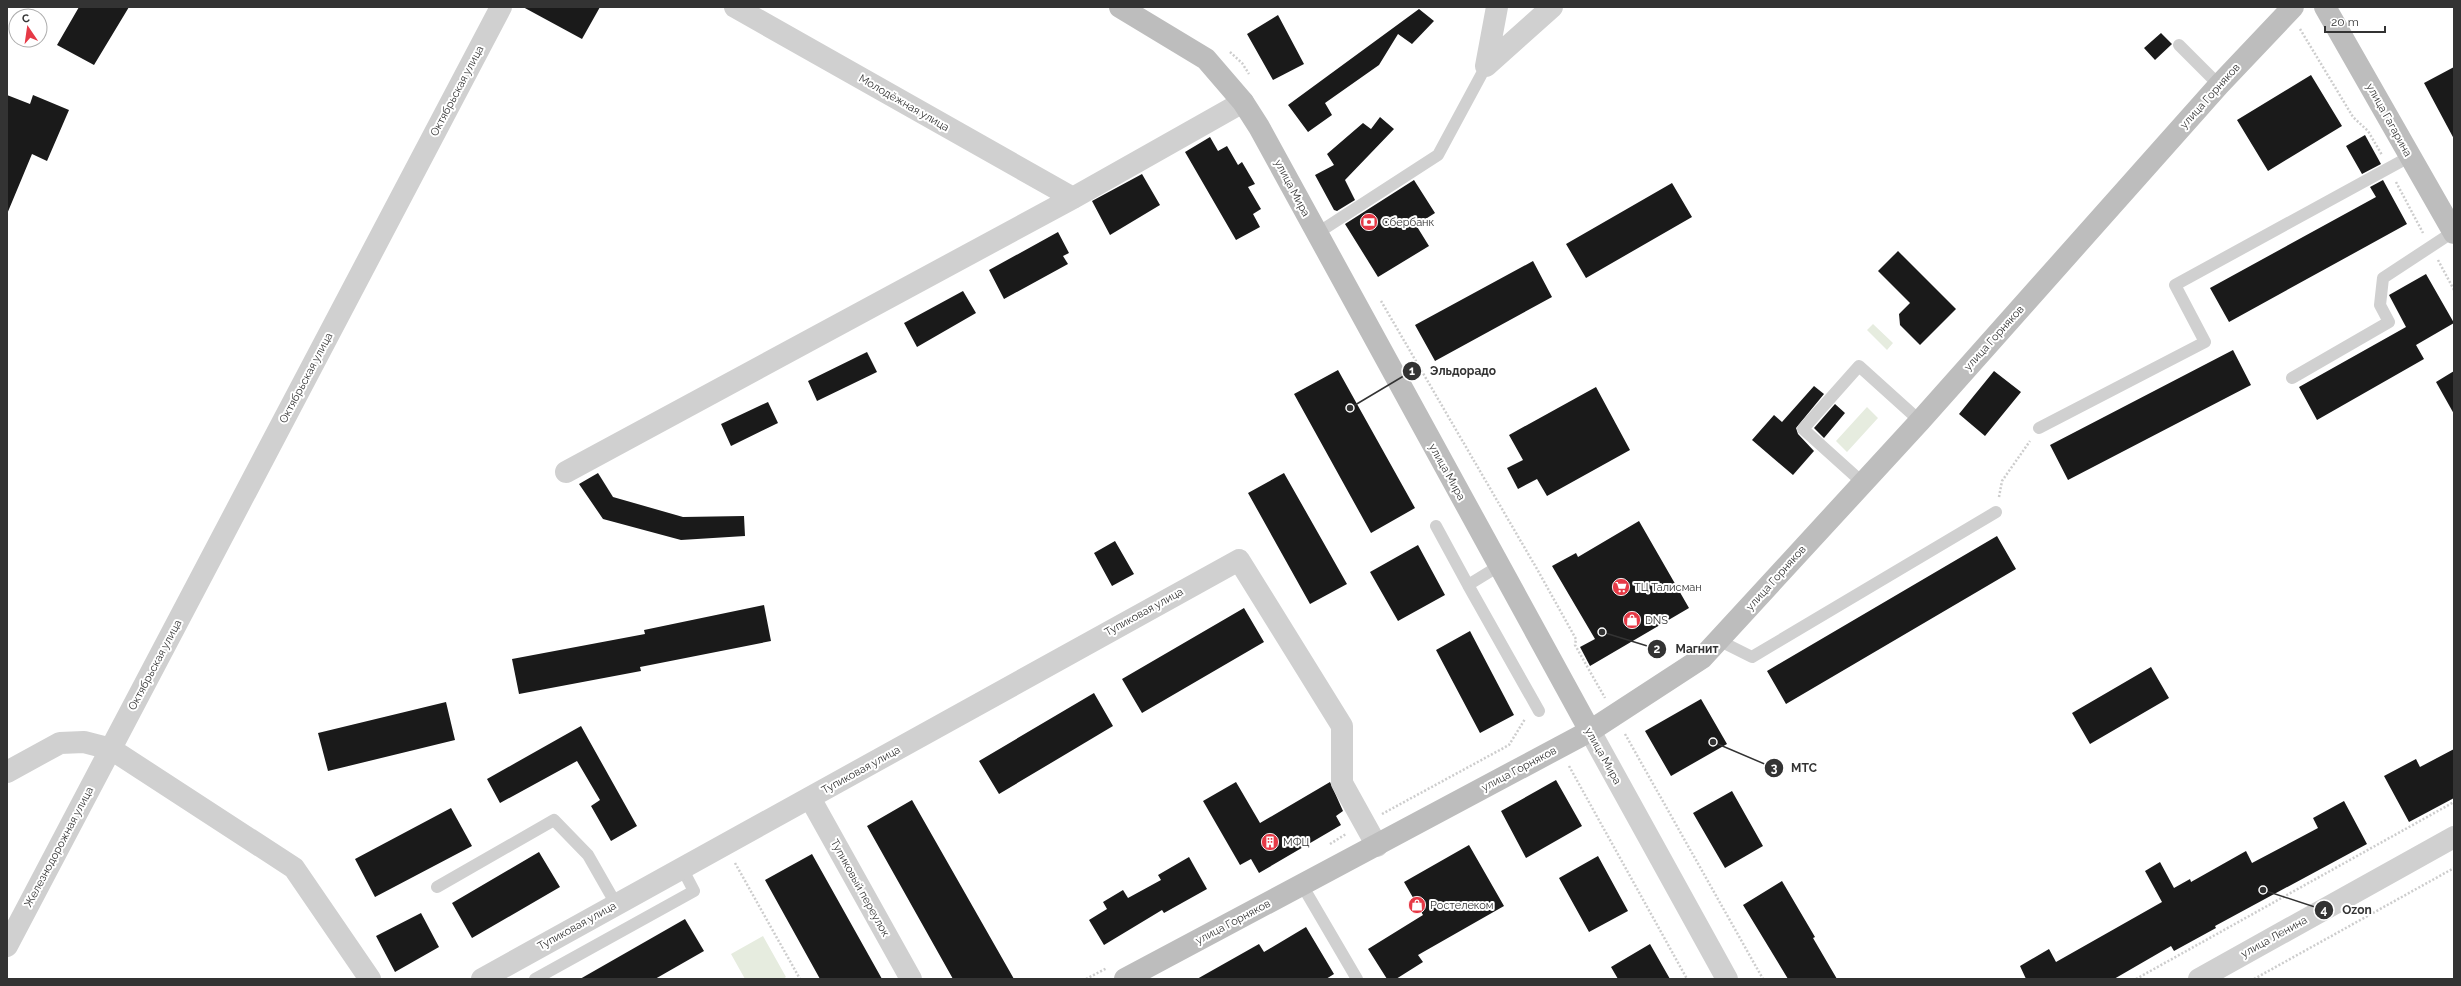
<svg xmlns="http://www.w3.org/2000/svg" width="2461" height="986" font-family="Raleway,sans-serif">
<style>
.green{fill:#e6ecdf}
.building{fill:#1a1a1a}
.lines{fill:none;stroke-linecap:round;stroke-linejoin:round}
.path{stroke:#cdcdcd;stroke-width:2.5;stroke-dasharray:2 2;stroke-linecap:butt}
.service{stroke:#d0d0d0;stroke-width:12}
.minor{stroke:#d0d0d0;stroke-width:22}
.secondary{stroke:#bdbdbd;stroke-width:22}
.labels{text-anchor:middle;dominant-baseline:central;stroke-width:4;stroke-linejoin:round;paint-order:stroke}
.street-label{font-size:11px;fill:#333;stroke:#fff}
.poi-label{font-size:11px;fill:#333;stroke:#fff;text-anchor:start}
.leader{fill:none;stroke:#333;stroke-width:1.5}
.callout-dot{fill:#333;stroke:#fff;stroke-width:1.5}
.mark-label{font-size:12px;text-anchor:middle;font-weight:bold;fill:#fff}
.callout-label{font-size:12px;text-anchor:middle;font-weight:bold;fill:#333;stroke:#fff;stroke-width:4;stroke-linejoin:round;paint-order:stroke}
</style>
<rect width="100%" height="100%" fill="#fff"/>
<!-- green -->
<path class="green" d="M 1873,324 L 1893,343 L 1887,350 L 1867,330 Z
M 1867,407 L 1878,418 L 1847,452 L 1836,441 Z
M 763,936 L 786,977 L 783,979 L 745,979 L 731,954 Z"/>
<!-- building -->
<path class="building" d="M 79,7 L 129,7 L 94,65 L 57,45 Z
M 523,7 L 600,7 L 582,39 Z
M 1419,9 L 1434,21 L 1412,44 L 1398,34 L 1379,65 L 1325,103 L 1332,115 L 1308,132 L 1288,105 Z
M 1278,15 L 1304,64 L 1273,80 L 1247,34 Z
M 2161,33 L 2172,44 L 2155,60 L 2144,48 Z
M 2454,67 L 2454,139 L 2424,83 Z
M 2311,75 L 2342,126 L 2268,171 L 2237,120 Z
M 7,95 L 30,104 L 33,95 L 69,110 L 47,161 L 32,154 L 7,214 Z
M 1380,117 L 1394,129 L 1345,180 L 1355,200 L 1337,211 L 1334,210 L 1315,175 L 1334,165 L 1327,154 L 1363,123 L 1371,129 Z
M 2365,135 L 2381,164 L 2362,174 L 2346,146 Z
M 1210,137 L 1218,151 L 1227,146 L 1238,165 L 1242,162 L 1255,184 L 1248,187 L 1261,209 L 1253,214 L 1260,227 L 1236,240 L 1185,152 Z
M 1142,174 L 1160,205 L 1110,235 L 1092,201 Z
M 1414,180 L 1435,213 L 1416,225 L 1429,246 L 1378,277 L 1345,224 Z
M 2383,180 L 2407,224 L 2229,322 L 2210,288 L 2376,197 L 2370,187 Z
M 1672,183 L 1692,217 L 1586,278 L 1566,244 Z
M 1058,232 L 1069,253 L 1063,256 L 1068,264 L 1004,299 L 989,270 Z
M 1898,251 L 1956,309 L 1920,345 L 1900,325 L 1899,314 L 1910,303 L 1878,271 Z
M 1533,261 L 1552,297 L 1435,361 L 1415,325 Z
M 2426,274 L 2454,323 L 2416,345 L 2424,359 L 2317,420 L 2299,387 L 2406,327 L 2389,295 Z
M 963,291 L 976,313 L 917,347 L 904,323 Z
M 2233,350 L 2251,385 L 2068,480 L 2050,445 Z
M 867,352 L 877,372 L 817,401 L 808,381 Z
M 1338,370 L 1415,508 L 1371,533 L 1294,394 Z
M 1994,371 L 2021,392 L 1985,436 L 1959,414 Z
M 2454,371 L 2454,414 L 2436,382 Z
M 1814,386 L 1824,394 L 1796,428 L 1798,434 L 1814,451 L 1793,475 L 1752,440 L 1774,415 L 1782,422 Z
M 1596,387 L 1630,450 L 1547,496 L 1537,479 L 1518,489 L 1507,468 L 1523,460 L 1509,435 Z
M 768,402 L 778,423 L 731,446 L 721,424 Z
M 1835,404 L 1845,413 L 1824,438 L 1814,428 Z
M 598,473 L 613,497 L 683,517 L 744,516 L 745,536 L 681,540 L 603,519 L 579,484 Z
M 1284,473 L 1347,584 L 1310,604 L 1248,493 Z
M 1639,521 L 1689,608 L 1590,666 L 1580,647 L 1595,639 L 1552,566 L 1576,553 L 1578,557 Z
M 1997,536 L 2016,569 L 1786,704 L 1767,671 Z
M 1115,541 L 1134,574 L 1112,586 L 1094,553 Z
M 1418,545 L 1445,595 L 1398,621 L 1370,572 Z
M 764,605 L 771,641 L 640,667 L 641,671 L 519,694 L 512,659 L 645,634 L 644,630 Z
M 1244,608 L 1264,642 L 1142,713 L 1122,679 Z
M 1470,631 L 1514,715 L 1480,733 L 1436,650 Z
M 2151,667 L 2169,698 L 2090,744 L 2072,713 Z
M 1094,693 L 1113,726 L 999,794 L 979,761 Z
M 1701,699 L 1727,744 L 1671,776 L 1645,731 Z
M 446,702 L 455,740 L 328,771 L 318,733 Z
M 581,726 L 637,826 L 611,841 L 591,806 L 600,800 L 577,761 L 500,803 L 487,779 Z
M 2454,749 L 2454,798 L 2409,822 L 2384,776 L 2416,759 L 2420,767 Z
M 1556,780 L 1582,826 L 1526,858 L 1501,811 Z
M 1236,782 L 1260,823 L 1330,782 L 1343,811 L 1336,816 L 1341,825 L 1259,873 L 1251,859 L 1240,865 L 1203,801 Z
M 1732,791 L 1763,846 L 1725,868 L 1693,813 Z
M 912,800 L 1014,979 L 953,979 L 867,826 Z
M 2344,801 L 2367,844 L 2215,926 L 2216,928 L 2174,951 L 2171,946 L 2114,979 L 2026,979 L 2020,966 L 2049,949 L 2056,962 L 2162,902 L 2145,871 L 2160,862 L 2174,888 L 2190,879 L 2191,882 L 2246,851 L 2252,863 L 2318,828 L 2313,818 Z
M 451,808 L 472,846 L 375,897 L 355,859 Z
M 1469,845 L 1504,906 L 1418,955 L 1423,962 L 1396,979 L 1387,979 L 1368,949 L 1423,915 L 1404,882 Z
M 539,852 L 560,887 L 472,938 L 452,903 Z
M 812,854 L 882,979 L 820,979 L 765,880 Z
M 1598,856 L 1628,911 L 1589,932 L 1559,878 Z
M 1189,857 L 1207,889 L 1164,913 L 1162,910 L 1104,945 L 1089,920 L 1107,909 L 1103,902 L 1123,890 L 1128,898 L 1161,880 L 1158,875 Z
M 1782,881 L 1815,937 L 1813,938 L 1837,979 L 1788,979 L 1743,905 Z
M 421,913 L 439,947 L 395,972 L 376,936 Z
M 685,919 L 704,951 L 655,979 L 580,979 Z
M 1306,927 L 1334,974 L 1326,979 L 1197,979 L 1259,944 L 1264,952 Z
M 1650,944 L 1670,979 L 1618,979 L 1611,967 Z"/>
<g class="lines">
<!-- path -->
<path class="path" d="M 2300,29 L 2353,117 L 2368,131 L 2382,155
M 1230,52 L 1242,63 L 1249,74
M 2396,182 L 2423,233
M 2438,260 L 2454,290
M 1381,301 L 1537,569 L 1576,639 L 1575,645 L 1605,698
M 1999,497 L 2002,481 L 2030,441
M 1625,734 L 1763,979
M 1569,766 L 1687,979
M 1382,814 L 1509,745 L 1525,719
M 1330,844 L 1346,834
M 735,863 L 800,979
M 1086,979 L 1107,968
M 2136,979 L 2454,802
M 2254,979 L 2454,868"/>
<!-- service -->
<path class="service" d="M 2179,45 L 2219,85
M 1316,234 L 1438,155 L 1486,66
M 2292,378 L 2389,322 L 2380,305 L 2383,278 L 2453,232
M 2039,428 L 2205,342 L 2175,285 L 2409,157
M 1863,483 L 1803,429 L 1859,366 L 1920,421
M 1436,526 L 1468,585
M 1499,566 L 1468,585 L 1539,711
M 1718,640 L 1752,657 L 1996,512
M 1302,885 L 1357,979
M 437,887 L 554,820 L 588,855 L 616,904
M 535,979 L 694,891 L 682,868"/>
<!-- minor -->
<path class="minor" d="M 735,7 L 1073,198
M 1486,66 L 1552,7
M 1486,66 L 1497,7
M 566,472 L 1073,198 L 1243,102
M 1590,731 L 1727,979
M 7,772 L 60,743 L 84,742 L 111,749 L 294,868 L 370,979
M 810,798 L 911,979
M 7,946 L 501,7
M 482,979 L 1239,560 L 1342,726 L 1342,783 L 1377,846
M 2199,979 L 2454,837"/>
<!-- secondary -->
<path class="secondary" d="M 1120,7 L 1206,59 L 1243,102 L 1259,127 L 1590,731
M 2325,7 L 2454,233
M 1125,979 L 1590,731 L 1702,658 L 1920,421 L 2219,85 L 2293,7"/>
</g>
<!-- icons -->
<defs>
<symbol id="bank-disc" viewBox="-11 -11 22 22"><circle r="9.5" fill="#e63946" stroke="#fff"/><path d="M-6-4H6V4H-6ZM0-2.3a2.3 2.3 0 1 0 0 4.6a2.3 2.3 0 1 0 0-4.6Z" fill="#fff"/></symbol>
<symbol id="supermarket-disc" viewBox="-11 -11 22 22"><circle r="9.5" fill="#e63946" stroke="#fff"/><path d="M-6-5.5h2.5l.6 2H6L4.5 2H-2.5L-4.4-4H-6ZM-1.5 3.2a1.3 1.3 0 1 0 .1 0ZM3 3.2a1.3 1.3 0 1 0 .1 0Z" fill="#fff"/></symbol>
<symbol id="shop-disc" viewBox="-11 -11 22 22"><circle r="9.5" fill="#e63946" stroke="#fff"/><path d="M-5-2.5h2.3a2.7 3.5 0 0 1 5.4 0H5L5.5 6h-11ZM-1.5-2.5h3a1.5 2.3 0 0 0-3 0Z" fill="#fff"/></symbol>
<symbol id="building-disc" viewBox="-11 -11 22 22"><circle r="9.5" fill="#e63946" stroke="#fff"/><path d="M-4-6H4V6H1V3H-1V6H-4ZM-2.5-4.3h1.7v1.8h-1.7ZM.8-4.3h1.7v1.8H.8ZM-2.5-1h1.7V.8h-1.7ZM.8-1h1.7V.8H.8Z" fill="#fff"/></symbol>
</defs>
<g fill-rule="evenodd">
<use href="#bank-disc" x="1359" y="212" width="20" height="20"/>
<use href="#supermarket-disc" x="1611" y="577" width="20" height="20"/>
<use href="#shop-disc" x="1622" y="610" width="20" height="20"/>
<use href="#building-disc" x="1260" y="832" width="20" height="20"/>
<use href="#shop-disc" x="1407" y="895" width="20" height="20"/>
</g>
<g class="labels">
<!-- street labels -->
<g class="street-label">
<text transform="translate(457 91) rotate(-62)">Октябрьская улица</text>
<text transform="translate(2210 96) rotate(-48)">улица Горняков</text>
<text transform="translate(904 103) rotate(30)">Молодёжная улица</text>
<text transform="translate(2389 120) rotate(61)">улица Гагарина</text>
<text transform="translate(1292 188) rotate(62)">улица Мира</text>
<text transform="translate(1994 338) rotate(-48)">улица Горняков</text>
<text transform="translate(306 378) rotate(-62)">Октябрьская улица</text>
<text transform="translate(1447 472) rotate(61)">улица Мира</text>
<text transform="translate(1776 578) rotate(-48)">улица Горняков</text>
<text transform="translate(1144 612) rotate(-29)">Тупиковая улица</text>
<text transform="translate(155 665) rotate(-62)">Октябрьская улица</text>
<text transform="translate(1603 756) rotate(61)">улица Мира</text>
<text transform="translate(1519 769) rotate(-28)">улица Горняков</text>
<text transform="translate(861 770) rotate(-29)">Тупиковая улица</text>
<text transform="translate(59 847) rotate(-62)">Железнодорожная улица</text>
<text transform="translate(860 888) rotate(61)">Тупиковый переулок</text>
<text transform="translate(1233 922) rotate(-28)">улица Горняков</text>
<text transform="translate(577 926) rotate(-29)">Тупиковая улица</text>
<text transform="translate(2274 937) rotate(-29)">улица Ленина</text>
</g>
<!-- poi labels -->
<g class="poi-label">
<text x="1382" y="222">Сбербанк</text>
<text x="1634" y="587">ТЦ Талисман</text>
<text x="1645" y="620">DNS</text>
<text x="1283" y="842">МФЦ</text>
<text x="1430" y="905">Ростелеком</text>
</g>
</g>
<!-- callouts -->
<path class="leader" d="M1350 408L1412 371M1602 632L1657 649M1713 742L1774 768M2263 890L2324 910"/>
<g class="callout-dot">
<circle cx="1350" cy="408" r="4"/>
<circle cx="1602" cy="632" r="4"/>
<circle cx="1713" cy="742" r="4"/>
<circle cx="2263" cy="890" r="4"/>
<circle cx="1412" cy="371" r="10"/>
<circle cx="1657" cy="649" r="10"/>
<circle cx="1774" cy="768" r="10"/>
<circle cx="2324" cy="910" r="10"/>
</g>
<g class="mark-label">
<text x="1412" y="375">1</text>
<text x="1657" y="653">2</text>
<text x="1774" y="772">3</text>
<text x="2324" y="914">4</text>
</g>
<g class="callout-label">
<text x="1463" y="375">Эльдорадо</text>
<text x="1697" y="653">Магнит</text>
<text x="1804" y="772">МТС</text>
<text x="2357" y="914">Ozon</text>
</g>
<!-- border -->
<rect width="2461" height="986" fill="none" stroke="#333333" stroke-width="16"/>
<!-- north arrow -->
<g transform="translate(28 28) rotate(347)"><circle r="19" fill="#ffffff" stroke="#adadad"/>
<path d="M0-3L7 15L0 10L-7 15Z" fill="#e63946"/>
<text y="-6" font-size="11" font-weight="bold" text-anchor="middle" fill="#333333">С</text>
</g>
<!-- scale -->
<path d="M2325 26v6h60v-6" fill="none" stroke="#333333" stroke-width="2"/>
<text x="2331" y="26" font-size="12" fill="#333333" stroke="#ffffff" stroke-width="3" paint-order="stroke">20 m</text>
</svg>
